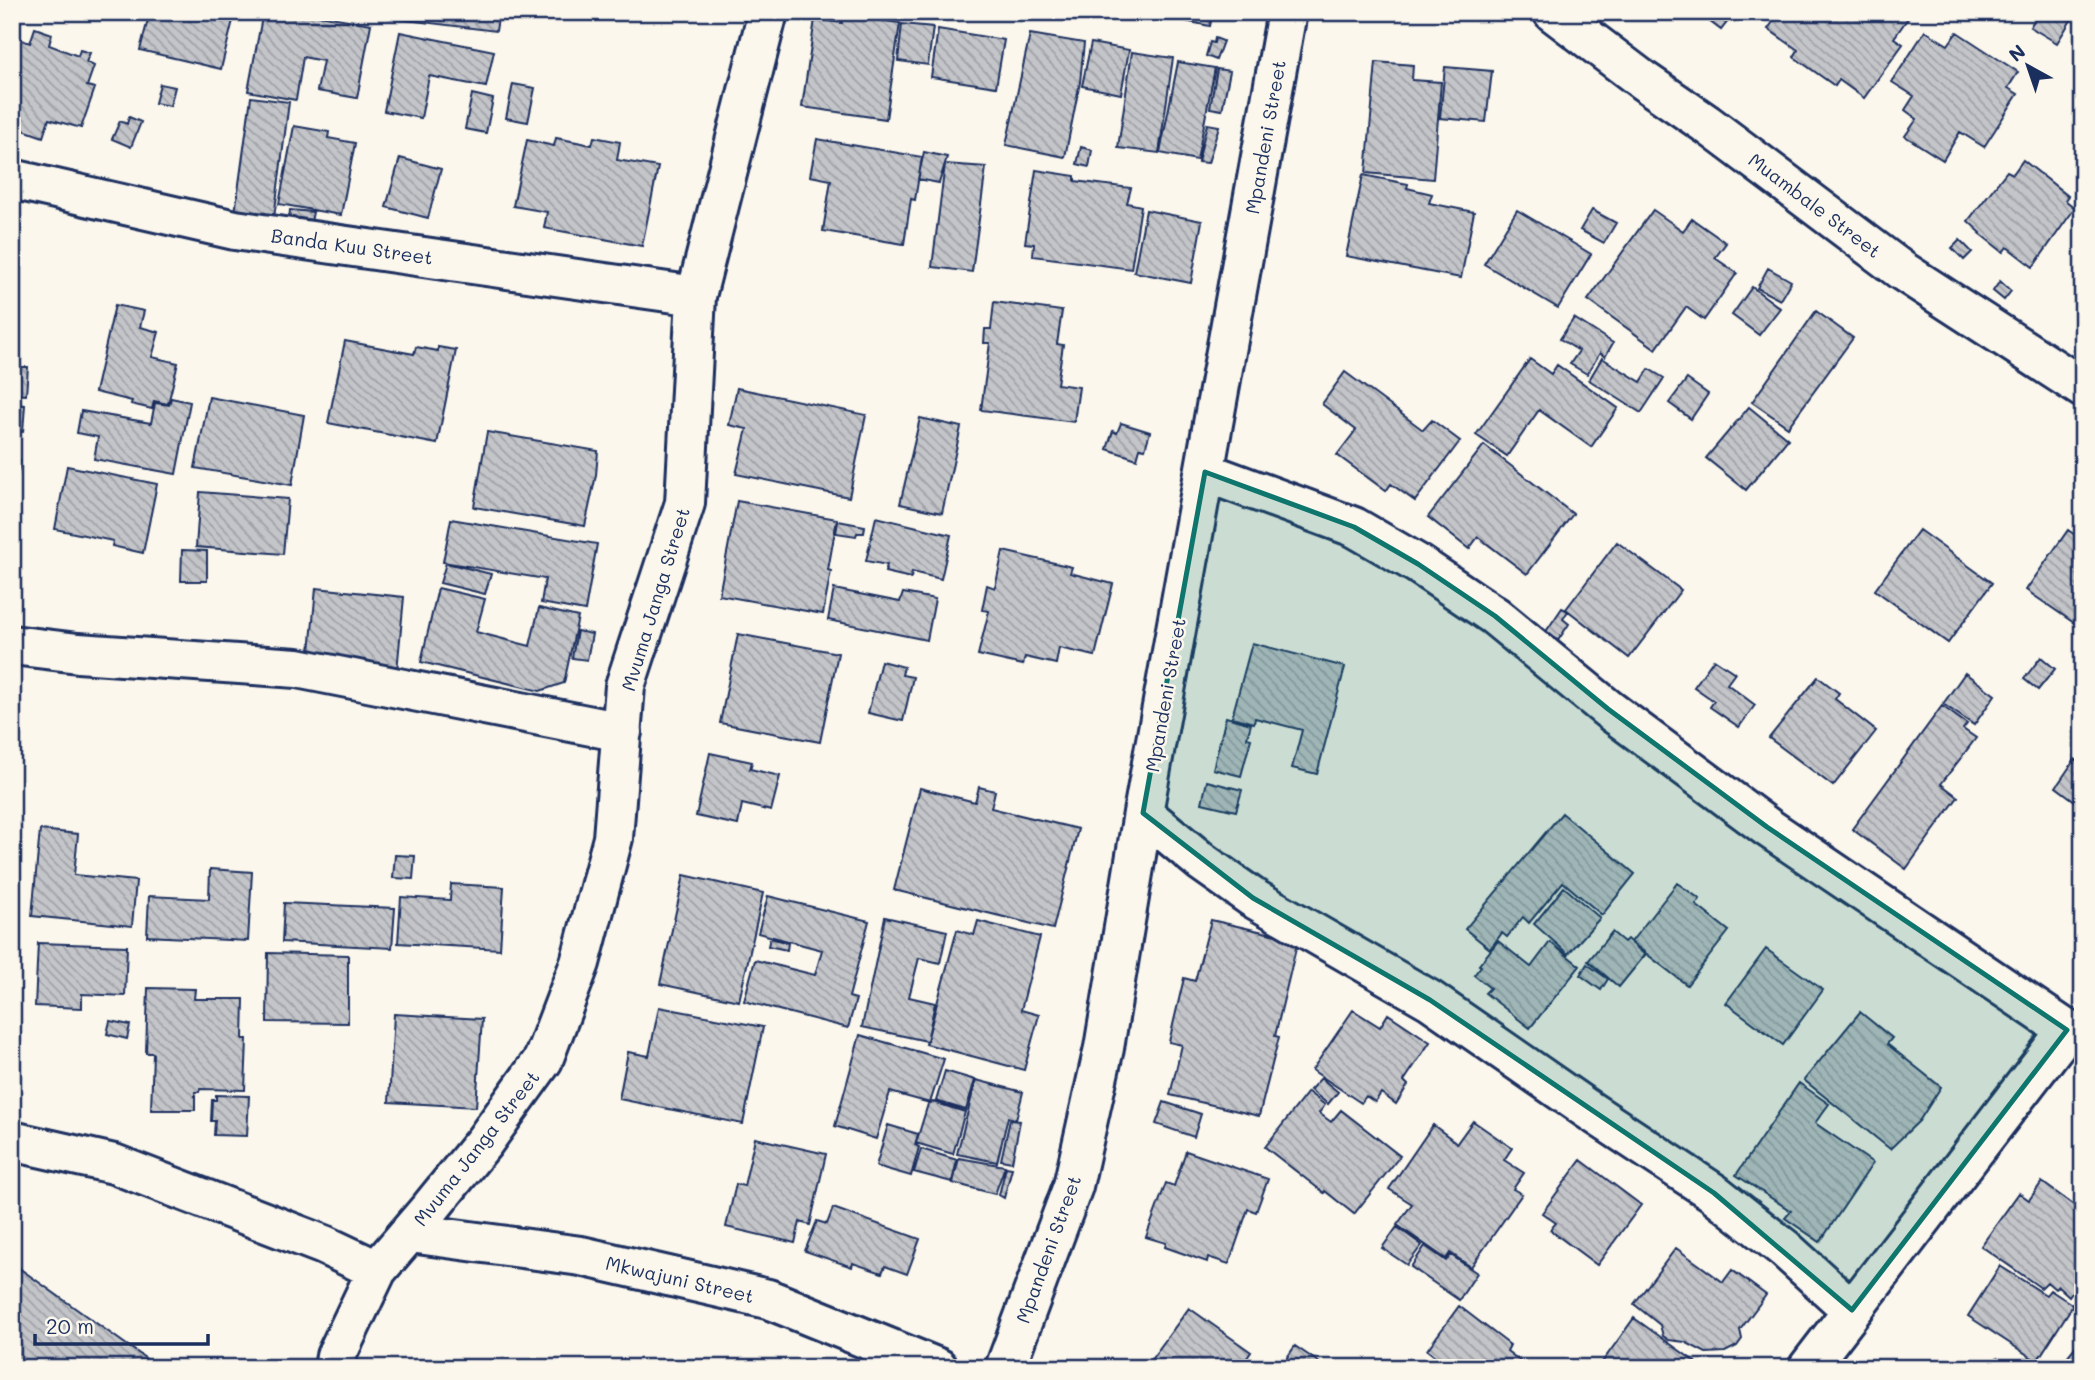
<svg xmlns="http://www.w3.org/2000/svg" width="2095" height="1380" font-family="Mali,sans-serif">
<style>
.building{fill:url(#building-back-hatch);stroke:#1b2f5e;stroke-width:2}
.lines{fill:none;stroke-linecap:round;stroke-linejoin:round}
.minor-casing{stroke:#1b2f5e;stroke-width:44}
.minor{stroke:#fbf7ec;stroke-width:38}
.marked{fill:#0f766e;fill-opacity:0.2;stroke:#0f766e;stroke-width:5;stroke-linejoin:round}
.labels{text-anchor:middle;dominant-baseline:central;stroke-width:5;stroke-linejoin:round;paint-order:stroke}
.street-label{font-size:19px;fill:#1b2f5e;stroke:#fbf7ec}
</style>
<defs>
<pattern id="building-back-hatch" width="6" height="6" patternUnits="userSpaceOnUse" patternTransform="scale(1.75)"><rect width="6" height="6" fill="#c3c5c9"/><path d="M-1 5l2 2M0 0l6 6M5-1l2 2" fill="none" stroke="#9ea0a6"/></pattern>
</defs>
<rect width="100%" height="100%" fill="#fbf7ec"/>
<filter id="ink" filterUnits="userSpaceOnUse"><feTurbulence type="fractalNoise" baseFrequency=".0143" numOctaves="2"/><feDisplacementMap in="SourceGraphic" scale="14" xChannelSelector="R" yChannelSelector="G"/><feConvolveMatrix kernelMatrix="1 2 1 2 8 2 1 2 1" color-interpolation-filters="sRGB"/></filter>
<g filter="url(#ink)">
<!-- building -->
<path class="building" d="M 150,12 L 235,12 L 221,69 L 140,50 Z
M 263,12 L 302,12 L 371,24 L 357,98 L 317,91 L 323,61 L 303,57 L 296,100 L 248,91 Z
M 390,12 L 499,12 L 496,31 L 389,18 Z
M 1034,12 L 1092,12 L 1091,21 Z
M 1140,12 L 1213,12 L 1210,26 Z
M 1697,12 L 1735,12 L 1721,30 Z
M 1780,12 L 1906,12 L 1910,15 L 1894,38 L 1903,44 L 1864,98 L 1839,80 L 1835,86 L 1794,57 L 1798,50 L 1768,29 Z
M 2039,12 L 2076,12 L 2057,43 L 2030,27 Z
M 842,15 L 900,23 L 886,119 L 802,107 L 815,19 L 842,23 Z
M 902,24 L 933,27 L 928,65 L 898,61 Z
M 35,28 L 52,34 L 49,45 L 78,56 L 80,50 L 90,53 L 86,62 L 94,66 L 87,86 L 95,88 L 81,128 L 49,119 L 43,137 L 12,126 L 12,41 L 13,37 L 30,43 Z
M 938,29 L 1004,40 L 996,87 L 931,77 Z
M 1925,31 L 1948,45 L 1957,32 L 2018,72 L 2008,88 L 2018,94 L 1984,147 L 1960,132 L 1943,160 L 1905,136 L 1917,119 L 1905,110 L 1914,96 L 1892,82 Z
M 400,32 L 494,51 L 486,87 L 429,76 L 421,118 L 384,111 Z
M 1030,34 L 1084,43 L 1080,82 L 1065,157 L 1006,145 Z
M 1215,38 L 1223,41 L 1216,60 L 1206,56 L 1210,42 L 1214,43 Z
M 1091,43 L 1129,50 L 1121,94 L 1082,86 Z
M 1132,52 L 1173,58 L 1159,153 L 1118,148 Z
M 1178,62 L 1215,68 L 1197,160 L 1160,153 Z
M 1376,62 L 1413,65 L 1412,80 L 1441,82 L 1433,179 L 1366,173 Z
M 1445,67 L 1492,71 L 1486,122 L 1440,118 Z
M 1217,69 L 1230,71 L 1222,110 L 1210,108 Z
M 160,84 L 175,87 L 170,106 L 155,103 Z
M 513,84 L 535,88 L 528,122 L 506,118 Z
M 472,94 L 493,99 L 486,133 L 465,129 Z
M 251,97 L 289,102 L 274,218 L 235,213 Z
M 129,117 L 141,122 L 131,147 L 112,139 L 120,121 L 127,124 Z
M 1207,124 L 1219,126 L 1208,163 L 1198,162 Z
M 294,126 L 329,132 L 328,138 L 355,143 L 341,215 L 279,204 Z
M 594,137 L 620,142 L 617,160 L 658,167 L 642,246 L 544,228 L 547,212 L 513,206 L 527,140 L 554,146 L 556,138 L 592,145 Z
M 817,139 L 922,157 L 915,200 L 911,199 L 904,244 L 823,231 L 831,180 L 810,176 Z
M 1081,147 L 1092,150 L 1089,167 L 1077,164 Z
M 924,152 L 947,157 L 939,183 L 918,179 Z
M 400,158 L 441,169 L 428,218 L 386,207 Z
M 2023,160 L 2068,196 L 2065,200 L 2075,208 L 2033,267 L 2007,247 L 2003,252 L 1980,234 L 1981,233 L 1968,221 L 2007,171 L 2013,174 Z
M 945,164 L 986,167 L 972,272 L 932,267 Z
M 1036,170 L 1075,176 L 1075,181 L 1131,188 L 1127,203 L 1141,206 L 1131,269 L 1033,256 L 1034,244 L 1025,243 Z
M 1363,175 L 1408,184 L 1407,188 L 1432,194 L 1429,203 L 1474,212 L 1461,278 L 1346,256 Z
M 290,210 L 313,212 L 311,222 L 289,220 Z
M 1146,210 L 1202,221 L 1191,283 L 1134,272 Z
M 1517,210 L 1591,254 L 1558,308 L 1484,264 Z
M 1592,210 L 1616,223 L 1604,243 L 1580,230 Z
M 1653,210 L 1683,231 L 1692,219 L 1726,243 L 1715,258 L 1737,273 L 1704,320 L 1686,307 L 1656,349 L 1588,300 Z
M 1960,240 L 1972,252 L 1964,260 L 1952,248 Z
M 1768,268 L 1791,281 L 1780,300 L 1757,288 Z
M 2000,281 L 2011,291 L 2004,300 L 1993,291 Z
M 2083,283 L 2083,300 L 2075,294 Z
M 1752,287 L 1780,308 L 1759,335 L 1732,315 Z
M 994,302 L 1062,311 L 1057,344 L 1063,345 L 1057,384 L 1079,387 L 1074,422 L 981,410 L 990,343 L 984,343 L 985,329 L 991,329 Z
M 115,305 L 144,311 L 140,327 L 159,332 L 152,357 L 178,363 L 168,404 L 154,401 L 152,409 L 131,404 L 132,401 L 95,392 Z
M 1816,311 L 1853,338 L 1788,427 L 1752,402 Z
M 1574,318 L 1613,343 L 1605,357 L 1600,353 L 1587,374 L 1570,364 L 1579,351 L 1560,339 Z
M 345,341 L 414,354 L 416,347 L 438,351 L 438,347 L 456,350 L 437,444 L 328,423 Z
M 1602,358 L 1641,382 L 1649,369 L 1664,378 L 1641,413 L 1589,380 Z
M 1530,359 L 1551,374 L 1557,365 L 1618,408 L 1591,447 L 1539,410 L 1507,456 L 1476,435 Z
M 12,367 L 28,367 L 26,395 L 12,394 Z
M 1345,372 L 1423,430 L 1432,420 L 1460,441 L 1415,501 L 1391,484 L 1386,491 L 1337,455 L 1356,430 L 1322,404 Z
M 1687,379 L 1708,394 L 1691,419 L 1669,403 Z
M 737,388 L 866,415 L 849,497 L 736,474 L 747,429 L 729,425 Z
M 209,397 L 304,415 L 292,485 L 195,468 Z
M 171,398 L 190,402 L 176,474 L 94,459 L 98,437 L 77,433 L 81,411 L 151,423 L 155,403 L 169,405 Z
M 12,404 L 25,405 L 23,432 L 12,431 Z
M 1749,407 L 1788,439 L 1746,490 L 1706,458 Z
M 920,418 L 961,427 L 942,513 L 900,504 Z
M 1121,423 L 1150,432 L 1145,449 L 1140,448 L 1137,459 L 1107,449 L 1113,431 L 1117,433 Z
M 487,432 L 598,451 L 596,475 L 585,526 L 474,507 Z
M 1484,445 L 1573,514 L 1527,574 L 1478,537 L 1469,549 L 1428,517 Z
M 12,459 L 20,460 L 12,505 Z
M 67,466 L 157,484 L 143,553 L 112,546 L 113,541 L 55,529 Z
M 200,492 L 288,499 L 283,554 L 196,547 Z
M 737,501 L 837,519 L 828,570 L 831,571 L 823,614 L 719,595 Z
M 876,517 L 951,535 L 941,579 L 912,572 L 911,578 L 885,572 L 887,565 L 866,561 Z
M 451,519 L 597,544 L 585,611 L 541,603 L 545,579 L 443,562 Z
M 838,521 L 865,526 L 864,533 L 857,533 L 856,536 L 836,533 Z
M 1919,530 L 1992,583 L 1948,643 L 1875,590 Z
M 2068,530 L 2081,539 L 2083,536 L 2083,629 L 2026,590 Z
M 1617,542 L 1681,590 L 1629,658 L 1566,609 Z
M 182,550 L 207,551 L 207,581 L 181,581 Z
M 1003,551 L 1072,567 L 1070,573 L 1113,584 L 1095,656 L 1059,648 L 1056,664 L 1025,657 L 1023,665 L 978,655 L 989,611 L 982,610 L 987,585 L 995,588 Z
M 446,563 L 491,574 L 485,594 L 440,583 Z
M 316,588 L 404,597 L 397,671 L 309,662 Z
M 438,588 L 485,599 L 476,632 L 530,646 L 539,608 L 578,617 L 564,683 L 540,691 L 421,662 Z
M 834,589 L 900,602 L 903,593 L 935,599 L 927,640 L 828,620 Z
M 1562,608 L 1568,611 L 1563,619 L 1569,624 L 1557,642 L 1545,633 Z
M 577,631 L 592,634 L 587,660 L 572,658 Z
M 738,634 L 838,653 L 820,742 L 720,723 Z
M 1252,643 L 1345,667 L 1317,774 L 1292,768 L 1302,730 L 1255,718 L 1254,723 L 1232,717 Z
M 2041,657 L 2055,669 L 2038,690 L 2024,679 Z
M 1714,659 L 1735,673 L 1727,684 L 1755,705 L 1739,727 L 1710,707 L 1714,701 L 1694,687 Z
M 881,661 L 904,667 L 902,675 L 913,677 L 903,721 L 868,713 Z
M 1965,673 L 1995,695 L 1974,725 L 1943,704 Z
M 1818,677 L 1839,693 L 1835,699 L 1876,731 L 1833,786 L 1769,738 Z
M 1942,706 L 1967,724 L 1963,729 L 1976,738 L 1941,784 L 1958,797 L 1906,869 L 1852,829 Z
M 1226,717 L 1251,724 L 1247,738 L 1251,739 L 1241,776 L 1213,769 Z
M 710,753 L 752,762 L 750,769 L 780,776 L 771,811 L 742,804 L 738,825 L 696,816 Z
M 2075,759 L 2083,764 L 2083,807 L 2056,787 Z
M 1207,781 L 1242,790 L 1236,811 L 1202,803 Z
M 979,787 L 995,791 L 991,808 L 1078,829 L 1053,929 L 894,890 L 920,788 L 975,802 Z
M 1562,813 L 1635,874 L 1602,915 L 1563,882 L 1529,923 L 1523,917 L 1507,937 L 1502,933 L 1490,949 L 1465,929 Z
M 40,830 L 78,834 L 74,875 L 136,881 L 132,926 L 32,916 Z
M 395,855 L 415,856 L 413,879 L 393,878 Z
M 210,869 L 252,872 L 248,941 L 147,936 L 149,896 L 209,899 Z
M 684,875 L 763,893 L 739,1001 L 660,984 Z
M 1677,883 L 1700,899 L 1696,905 L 1729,931 L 1687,985 L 1631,942 Z
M 451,884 L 504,887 L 500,949 L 398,943 L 401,897 L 450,900 Z
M 1564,887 L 1600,918 L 1568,954 L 1534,924 Z
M 768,896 L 869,921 L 849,997 L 856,999 L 848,1028 L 744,1001 L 755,960 L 815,975 L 822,950 L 758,933 Z
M 284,903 L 395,908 L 392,948 L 282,942 Z
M 885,917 L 947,931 L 940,963 L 919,958 L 909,997 L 935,1003 L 927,1041 L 862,1027 Z
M 1211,920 L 1298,940 L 1275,1036 L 1279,1037 L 1259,1116 L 1170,1095 L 1182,1045 L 1169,1042 L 1184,978 L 1195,981 Z
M 978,921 L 1040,937 L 1021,1010 L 1039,1015 L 1024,1070 L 926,1044 L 957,930 L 974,935 Z
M 1612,932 L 1624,942 L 1627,939 L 1645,955 L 1619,987 L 1588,961 Z
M 770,938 L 788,943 L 787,950 L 768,946 Z
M 1498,941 L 1531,967 L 1550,942 L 1580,966 L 1530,1028 L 1485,993 L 1490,988 L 1474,975 L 1481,966 L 1479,965 Z
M 38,943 L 127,946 L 125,996 L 82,994 L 82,1008 L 35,1006 Z
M 12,948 L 14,948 L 12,1026 Z
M 1766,949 L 1823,990 L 1783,1045 L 1726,1003 Z
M 268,953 L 348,955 L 348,1023 L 267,1022 Z
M 1587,964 L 1608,979 L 1601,990 L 1580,975 Z
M 148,988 L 195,989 L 194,999 L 244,999 L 243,1039 L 247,1039 L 245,1090 L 200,1089 L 199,1092 L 195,1092 L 195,1110 L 151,1110 L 153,1053 L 146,1053 Z
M 659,1007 L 763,1027 L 743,1124 L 619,1099 L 628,1052 L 649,1056 Z
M 1353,1010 L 1380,1027 L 1388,1014 L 1430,1042 L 1404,1081 L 1408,1085 L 1396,1104 L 1381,1093 L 1375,1102 L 1366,1096 L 1361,1103 L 1312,1070 Z
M 1860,1012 L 1892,1038 L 1887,1044 L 1941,1087 L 1919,1121 L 1890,1149 L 1804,1080 Z
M 394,1014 L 482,1019 L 476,1107 L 389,1102 Z
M 110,1021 L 130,1025 L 127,1039 L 107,1034 Z
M 860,1035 L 944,1059 L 930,1103 L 890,1092 L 876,1139 L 835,1126 Z
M 945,1071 L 975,1080 L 966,1110 L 936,1101 Z
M 1321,1078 L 1338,1092 L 1328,1104 L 1310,1090 Z
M 976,1080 L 1023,1092 L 1016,1120 L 1008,1117 L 997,1162 L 957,1154 Z
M 1799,1083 L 1829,1104 L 1815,1123 L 1873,1163 L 1820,1242 L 1785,1218 L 1791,1211 L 1736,1175 Z
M 1308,1092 L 1325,1105 L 1319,1113 L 1331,1122 L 1341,1110 L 1400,1156 L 1354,1214 L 1325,1191 L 1324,1193 L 1265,1147 Z
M 216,1095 L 249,1096 L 247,1136 L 214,1135 L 215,1121 L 211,1121 L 212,1100 L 216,1100 Z
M 933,1102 L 965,1112 L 953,1154 L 916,1143 L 928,1104 Z
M 1164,1102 L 1201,1114 L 1194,1137 L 1156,1124 Z
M 1010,1120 L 1020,1121 L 1012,1162 L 1001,1160 Z
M 1473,1121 L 1512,1148 L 1504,1160 L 1524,1173 L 1513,1189 L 1522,1194 L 1471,1267 L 1450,1253 L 1446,1259 L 1397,1225 L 1412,1204 L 1389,1189 L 1433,1125 L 1457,1143 Z
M 888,1125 L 918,1134 L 915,1145 L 919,1147 L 911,1176 L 876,1166 Z
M 755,1138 L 826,1154 L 810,1225 L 800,1222 L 795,1243 L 726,1227 L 736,1184 L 744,1186 Z
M 921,1149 L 957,1160 L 952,1182 L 914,1172 Z
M 1186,1151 L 1268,1179 L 1256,1212 L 1248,1209 L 1229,1264 L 1208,1257 L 1207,1262 L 1165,1247 L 1166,1243 L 1146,1237 L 1166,1183 L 1174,1186 Z
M 959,1158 L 1005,1166 L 995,1194 L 953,1183 Z
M 1581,1160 L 1641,1205 L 1597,1265 L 1550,1230 L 1556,1223 L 1542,1213 Z
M 1006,1167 L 1012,1168 L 1004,1198 L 999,1195 Z
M 2042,1182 L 2083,1212 L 2083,1277 L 2069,1296 L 2058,1286 L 2055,1289 L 2047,1282 L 2041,1288 L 1981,1246 L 2019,1193 L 2029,1200 Z
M 833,1208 L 920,1239 L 907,1274 L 885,1266 L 882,1273 L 853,1263 L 852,1267 L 805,1251 L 817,1221 L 827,1224 Z
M 1397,1227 L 1422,1245 L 1407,1265 L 1382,1248 Z
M 1425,1246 L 1446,1261 L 1451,1255 L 1477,1273 L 1459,1300 L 1411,1267 Z
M 1676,1248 L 1723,1282 L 1732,1270 L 1766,1295 L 1740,1330 L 1742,1339 L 1737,1346 L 1725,1352 L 1706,1353 L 1685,1342 L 1669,1340 L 1663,1336 L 1660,1325 L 1634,1304 Z
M 2000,1266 L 2046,1295 L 2050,1290 L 2073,1305 L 2037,1361 L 1968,1316 Z
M 19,1268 L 159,1368 L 12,1368 L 12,1279 Z
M 1459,1306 L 1510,1345 L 1507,1351 L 1529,1368 L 1450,1368 L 1427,1350 Z
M 1189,1308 L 1251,1352 L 1240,1368 L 1145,1368 Z
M 1634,1318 L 1704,1368 L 1598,1368 Z
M 2083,1337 L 2083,1368 L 2058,1368 Z
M 1295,1346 L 1327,1368 L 1280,1368 Z
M 1997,1358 L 2010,1368 L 1990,1368 Z"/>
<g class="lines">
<defs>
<path id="minor" d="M 1553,12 L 1644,81 L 1708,125 L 1901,270 L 2083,388
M 12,179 L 235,230 L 696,296
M 1205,472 L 1354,527 L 1418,564 L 1495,616 L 1608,709 L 1767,827 L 2067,1030 L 2083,1035
M 12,645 L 78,653 L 297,668 L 622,732
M 1143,813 L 1202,862 L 1253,898 L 1430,1000 L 1587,1109 L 1714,1193 L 1785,1249 L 1852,1310
M 12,1141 L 114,1164 L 324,1245 L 377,1270
M 410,1233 L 581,1256 L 768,1299 L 938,1368
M 334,1368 L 336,1356 L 377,1270 L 431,1207 L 484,1142 L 543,1060 L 580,963 L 613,838 L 625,686 L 685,503 L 696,296 L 768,12
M 1005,1368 L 1073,1186 L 1104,1048 L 1143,813 L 1287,12
M 1808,1368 L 2067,1030"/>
</defs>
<!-- minor casing -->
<use href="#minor" class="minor-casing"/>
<!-- minor -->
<use href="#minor" class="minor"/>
</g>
</g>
<!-- marked area -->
<path class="marked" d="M 1205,472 L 1354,527 L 1418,564 L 1495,616 L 1608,709 L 1767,827 L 2067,1030 L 1852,1310 L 1714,1193 L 1430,1000 L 1253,898 L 1143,813 Z"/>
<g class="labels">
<!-- street labels -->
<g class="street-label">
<text transform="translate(1265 137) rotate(-80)">Mpandeni Street</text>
<text transform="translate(1815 205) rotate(37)">Muambale Street</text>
<text transform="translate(352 246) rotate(8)">Banda Kuu Street</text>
<text transform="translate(655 599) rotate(-73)">Mvuma Janga Street</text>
<text transform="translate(1165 695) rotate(-80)">Mpandeni Street</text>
<text transform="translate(476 1148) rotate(-52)">Mvuma Janga Street</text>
<text transform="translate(1048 1249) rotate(-70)">Mpandeni Street</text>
<text transform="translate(680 1279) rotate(13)">Mkwajuni Street</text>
</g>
</g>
<!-- margin -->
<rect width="2095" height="1380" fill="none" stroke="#fbf7ec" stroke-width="42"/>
<rect x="21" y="21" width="2053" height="1338" fill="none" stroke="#1b2f5e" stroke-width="2.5" filter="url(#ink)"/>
<!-- north arrow -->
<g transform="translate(2028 66) rotate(320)" stroke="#fbf7ec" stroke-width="5" paint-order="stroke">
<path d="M0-5L12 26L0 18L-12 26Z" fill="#1b2f5e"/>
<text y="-10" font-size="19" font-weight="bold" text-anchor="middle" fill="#1b2f5e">N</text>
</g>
<!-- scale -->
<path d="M35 1334v10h173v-10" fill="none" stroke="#1b2f5e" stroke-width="3.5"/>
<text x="46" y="1334" font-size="21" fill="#1b2f5e" stroke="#fbf7ec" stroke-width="5" paint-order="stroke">20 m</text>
</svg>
